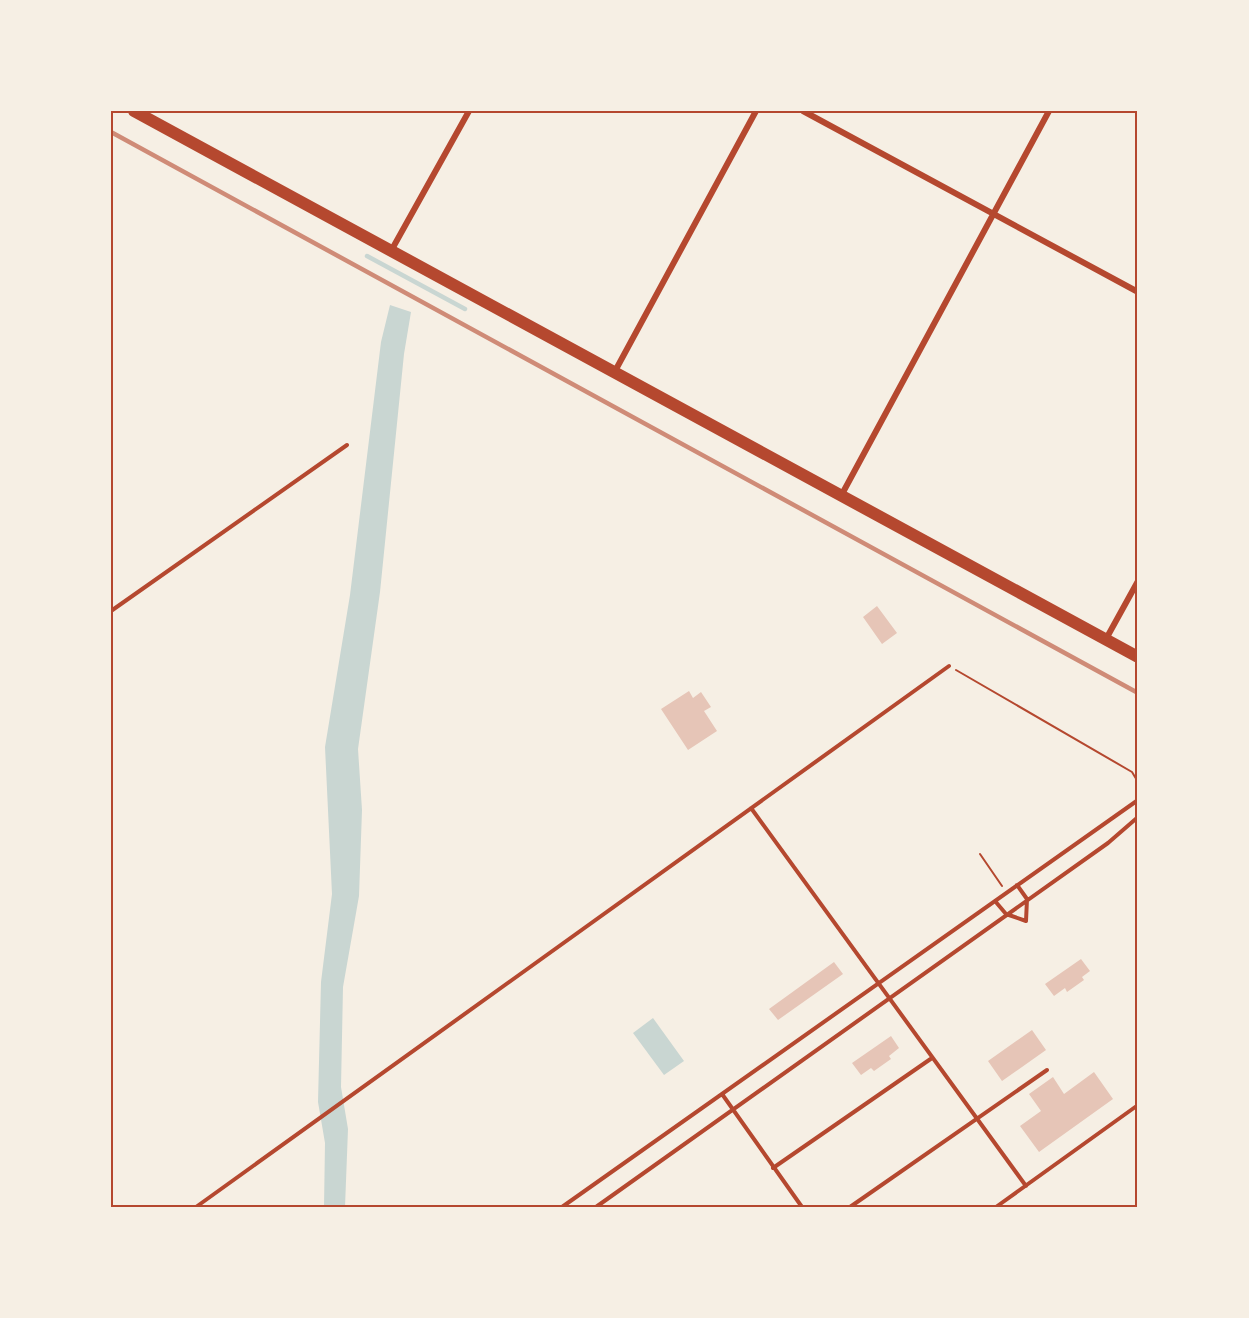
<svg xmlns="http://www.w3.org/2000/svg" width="1249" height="1318" font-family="'Open Sans',sans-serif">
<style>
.water{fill:#c9d6d2}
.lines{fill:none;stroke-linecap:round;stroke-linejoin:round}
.stream{stroke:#c9d6d2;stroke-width:4.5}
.building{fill:#e6c5b7}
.path{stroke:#b5482f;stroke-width:2}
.service{stroke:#b5482f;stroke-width:4}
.minor{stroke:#b5482f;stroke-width:6}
.primary{stroke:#b5482f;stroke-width:12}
.rail{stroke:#cf8b77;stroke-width:4.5}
.neatline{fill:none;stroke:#b5482f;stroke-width:2}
</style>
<rect width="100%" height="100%" fill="#f6efe4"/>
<!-- water -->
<path class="water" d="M 390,305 L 411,312 L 404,354 L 380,592 L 358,749 L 362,810 L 359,896 L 343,987 L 341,1087 L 348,1129 L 345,1207 L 324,1207 L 325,1143 L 318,1102 L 321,982 L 332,894 L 325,747 L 350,595 L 381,342 Z
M 653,1018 L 684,1061 L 664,1075 L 633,1033 Z"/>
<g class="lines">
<!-- stream -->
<path class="stream" d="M 367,256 L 465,309"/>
</g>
<!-- building -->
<path class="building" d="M 877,606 L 897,633 L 882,644 L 863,617 Z
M 689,691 L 693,698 L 701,692 L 711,707 L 704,711 L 717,731 L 688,750 L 661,709 Z
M 1081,959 L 1090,971 L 1082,977 L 1084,980 L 1067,992 L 1065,988 L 1054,996 L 1045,984 Z
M 834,962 L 843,974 L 778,1020 L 769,1009 Z
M 1032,1030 L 1046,1050 L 1002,1081 L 988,1061 Z
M 891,1036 L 899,1048 L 889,1056 L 891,1059 L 874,1071 L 871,1068 L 861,1075 L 852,1063 Z
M 1094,1072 L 1113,1099 L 1039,1152 L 1020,1126 L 1041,1111 L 1029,1094 L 1053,1077 L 1064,1094 Z"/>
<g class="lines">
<!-- path -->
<path class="path" d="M 956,670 L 1132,772 L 1138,782
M 980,854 L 1002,886"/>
<!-- service -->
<path class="service" d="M 111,611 L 347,445
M 751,808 L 1026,1186
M 995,901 L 1006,914 L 1026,921 L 1027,899 L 1017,885
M 722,1094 L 802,1207
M 773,1168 L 932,1058
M 196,1207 L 949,666
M 562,1207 L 1138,800
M 596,1207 L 1108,843 L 1138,817
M 850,1207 L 1047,1070
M 996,1207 L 1138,1105"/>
<!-- minor -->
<path class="minor" d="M 803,111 L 1138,292
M 391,251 L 469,111
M 614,373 L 756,111
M 841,496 L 1049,111
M 1106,639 L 1138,581"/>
<!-- primary -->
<path class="primary" d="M 134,111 L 1138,657"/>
<!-- rail -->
<path class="rail" d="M 111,132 L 1138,693"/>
</g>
<!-- border -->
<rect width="1249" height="1318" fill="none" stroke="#f6efe4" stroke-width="225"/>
<rect x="112" y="112" width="1024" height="1094" class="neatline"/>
</svg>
